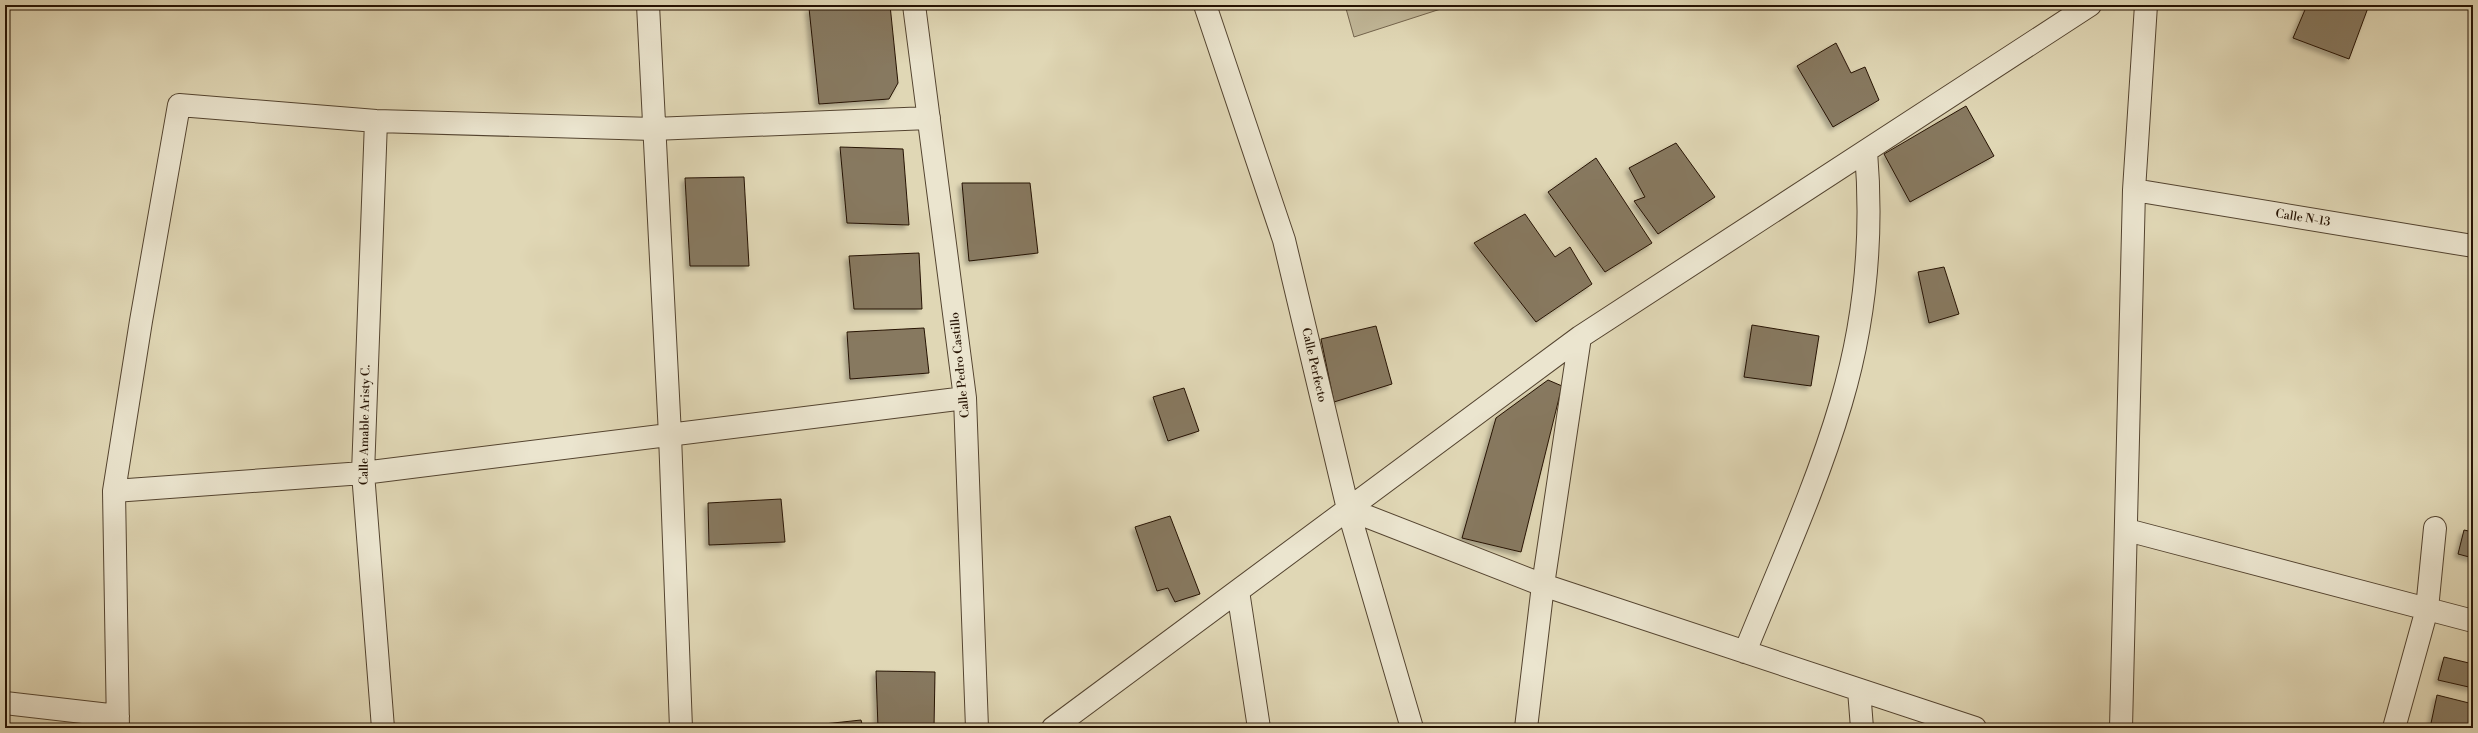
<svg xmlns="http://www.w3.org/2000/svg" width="2478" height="733" font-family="'Libre Bodoni',serif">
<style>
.green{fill:#c0b697;stroke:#73644d}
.building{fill:#877960;stroke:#261303;filter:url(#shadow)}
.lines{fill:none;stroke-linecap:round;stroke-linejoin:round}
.street-casing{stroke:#544430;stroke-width:24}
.street{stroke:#ebe5cf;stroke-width:22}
.labels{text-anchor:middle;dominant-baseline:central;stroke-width:3.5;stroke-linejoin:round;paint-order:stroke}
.street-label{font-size:12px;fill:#261303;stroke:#ebe5cf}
</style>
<defs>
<filter id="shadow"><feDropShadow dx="-3.5" dy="3.5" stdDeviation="2" flood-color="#0004"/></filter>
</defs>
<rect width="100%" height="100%" fill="#e0d7b5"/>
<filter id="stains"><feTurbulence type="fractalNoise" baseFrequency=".005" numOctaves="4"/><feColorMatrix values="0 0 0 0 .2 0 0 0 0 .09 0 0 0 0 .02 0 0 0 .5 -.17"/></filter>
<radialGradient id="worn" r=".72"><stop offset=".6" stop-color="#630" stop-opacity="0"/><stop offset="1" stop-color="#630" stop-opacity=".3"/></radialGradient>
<!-- green -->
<path class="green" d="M 1345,5 L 1453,5 L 1354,37 Z"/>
<!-- building -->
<path class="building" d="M 890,5 L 898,83 L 889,99 L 819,104 L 809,8 Z
M 2307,5 L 2369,5 L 2349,59 L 2293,38 Z
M 1836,43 L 1851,73 L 1865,67 L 1879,100 L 1833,127 L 1797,66 Z
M 1966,106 L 1994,156 L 1910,202 L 1884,154 Z
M 1676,143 L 1715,197 L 1658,234 L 1634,201 L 1645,197 L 1629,168 Z
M 840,147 L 903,149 L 909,225 L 847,223 Z
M 1596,158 L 1652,243 L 1605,272 L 1548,192 Z
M 744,177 L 749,266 L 690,266 L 685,178 Z
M 962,183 L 1030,183 L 1038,253 L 969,261 Z
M 1525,214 L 1555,257 L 1570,247 L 1592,284 L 1536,322 L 1474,243 Z
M 919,253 L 922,309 L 854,309 L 849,256 Z
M 1944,267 L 1959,314 L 1929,323 L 1918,272 Z
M 1752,325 L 1819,336 L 1811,386 L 1744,377 Z
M 1376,326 L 1392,384 L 1334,402 L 1321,339 Z
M 924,328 L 929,373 L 850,379 L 847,332 Z
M 1548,380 L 1562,386 L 1521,552 L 1462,538 L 1496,418 Z
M 1184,388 L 1199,431 L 1168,441 L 1153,397 Z
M 781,499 L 785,542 L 709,545 L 708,503 Z
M 1170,516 L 1200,594 L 1175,602 L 1168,588 L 1157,591 L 1135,527 Z
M 2464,530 L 2473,532 L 2473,558 L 2458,554 Z
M 2444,657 L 2473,664 L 2473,688 L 2438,680 Z
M 876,671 L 935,672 L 934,728 L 878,728 Z
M 2437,695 L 2473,704 L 2471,728 L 2430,728 Z
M 861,720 L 863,728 L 825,728 L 824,724 Z"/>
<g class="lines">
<defs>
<path id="street" d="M 648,5 L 670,435 L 681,728
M 914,5 L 965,398 L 977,728
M 1205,5 L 1284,240 L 1348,509 L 1412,728
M 376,121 L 363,473 L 383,728
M 2134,190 L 2473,246
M 114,491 L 363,473 L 965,398
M 1348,509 L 1543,585 L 1975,728
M 2127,530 L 2473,621
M 1238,591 L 1259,728
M 1745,652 C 1778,570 1816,488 1841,403 C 1865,322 1873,235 1866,151
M 1859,690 L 1862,728
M 5,703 L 118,716
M 118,728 L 114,491 L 141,321 L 179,105 L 376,121 L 653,129 L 929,118
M 1053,728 L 1580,337 L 2090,5
M 1526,728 L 1543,585 L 1580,337
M 2121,728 L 2134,190 L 2146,5
M 2394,728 L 2427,609 L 2435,528"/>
</defs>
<!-- street casing -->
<use href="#street" class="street-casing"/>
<!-- street -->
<use href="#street" class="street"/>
</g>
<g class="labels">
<!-- street labels -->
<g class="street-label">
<text transform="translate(2303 218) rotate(9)">Calle N-13</text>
<text transform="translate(960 365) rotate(-96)">Calle Pedro Castillo</text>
<text transform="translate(1314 365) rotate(77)">Calle Perfecto</text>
<text transform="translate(365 425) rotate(-89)">Calle Amable Aristy C.</text>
</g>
</g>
<!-- margin -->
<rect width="2478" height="733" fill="none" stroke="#e0d7b5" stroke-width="20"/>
<rect x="6" y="6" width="2466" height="721" fill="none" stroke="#261303" stroke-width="2"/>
<rect x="10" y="10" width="2458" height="713" fill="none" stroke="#261303"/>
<rect width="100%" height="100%" filter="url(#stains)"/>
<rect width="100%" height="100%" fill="url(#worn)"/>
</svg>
